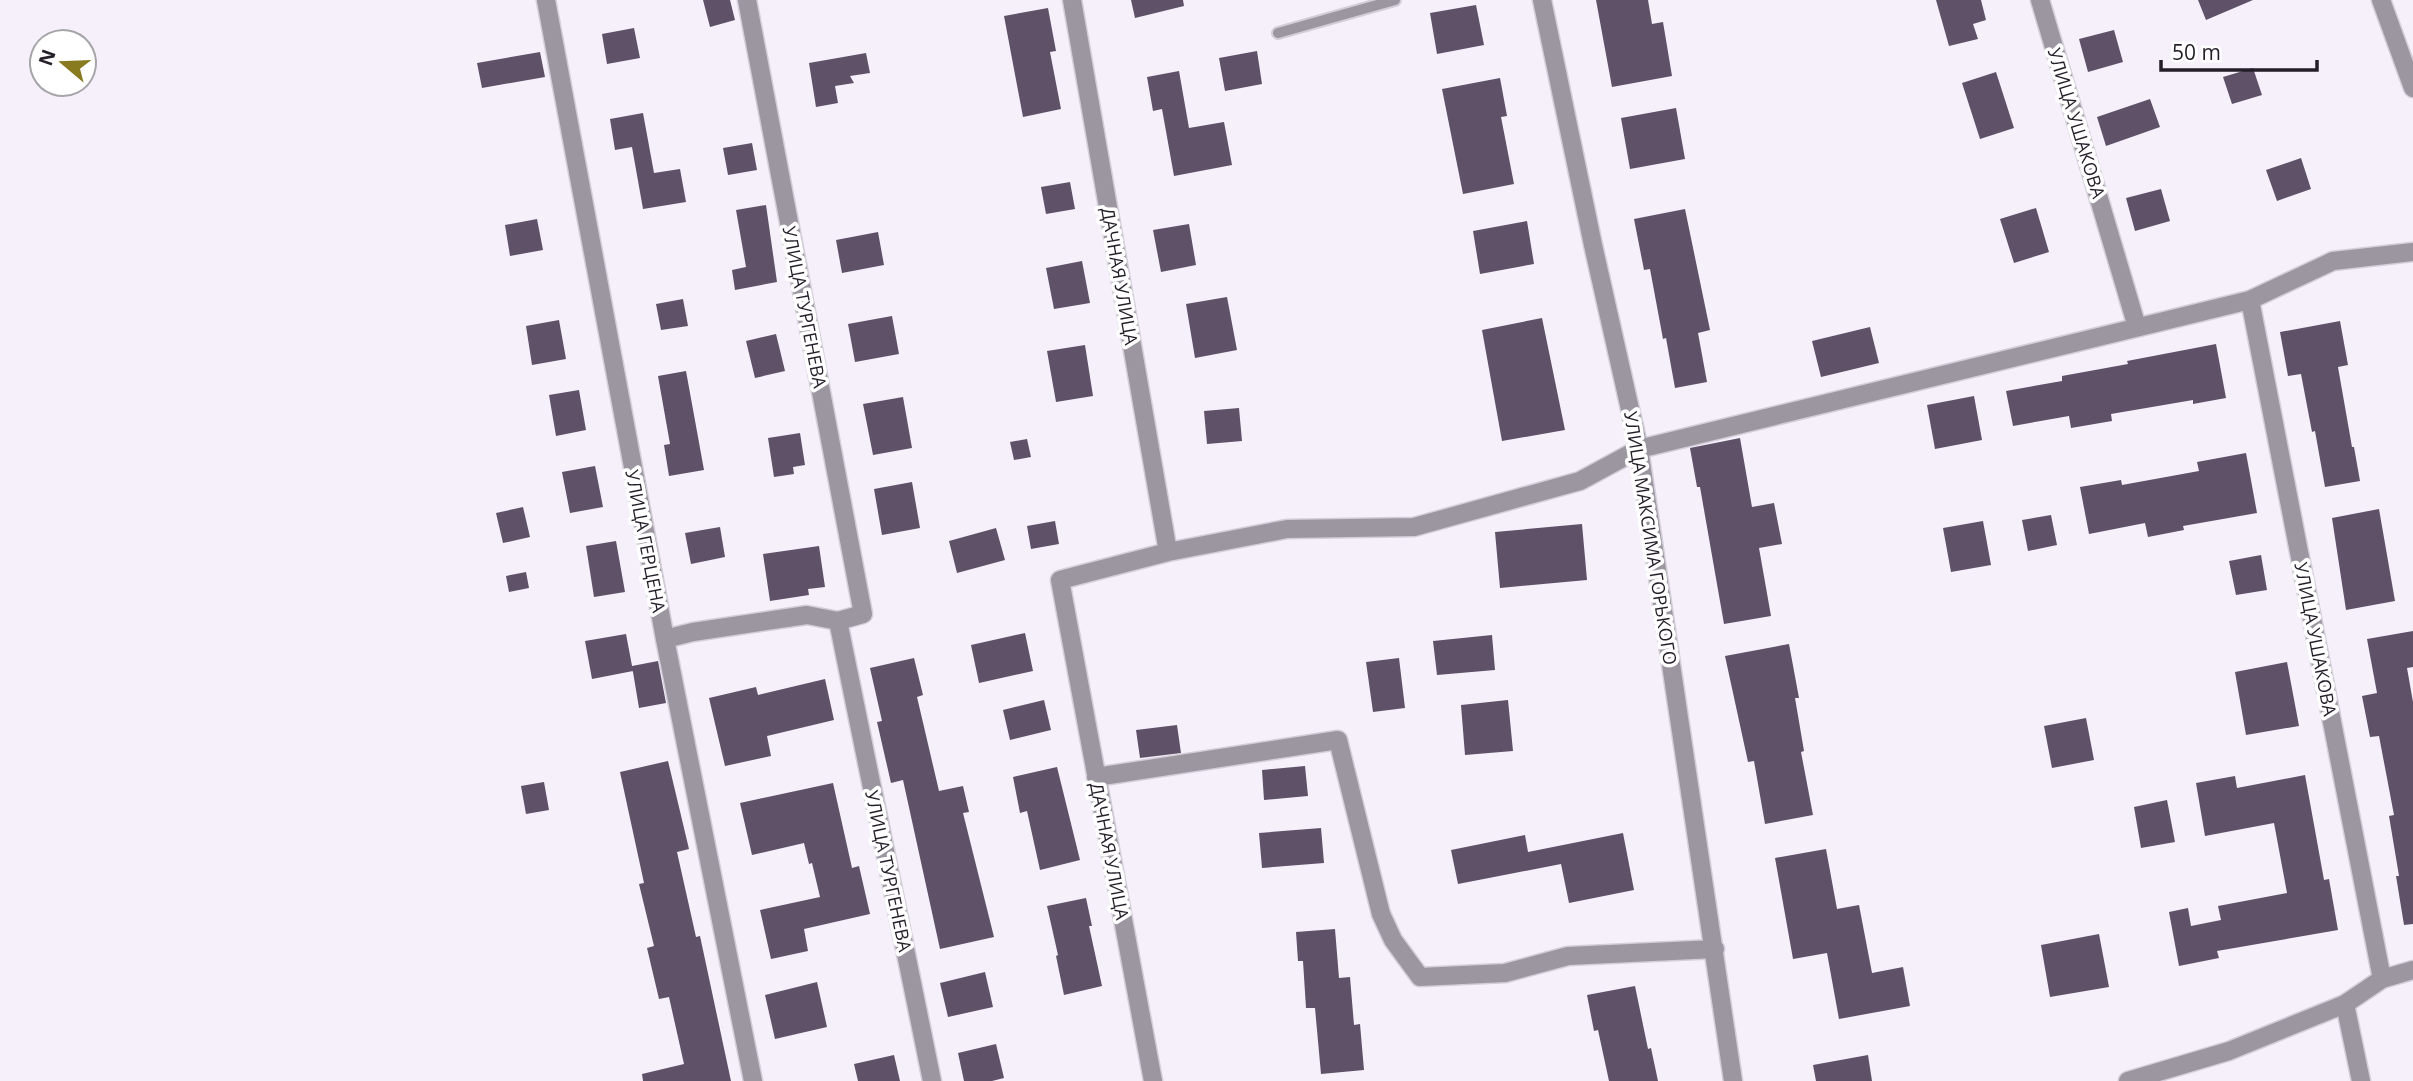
<svg xmlns="http://www.w3.org/2000/svg" width="2413" height="1081" font-family="'Open Sans',sans-serif">
<style>
.building{fill:#5e5168}
.lines{fill:none;stroke-linecap:round;stroke-linejoin:round}
.service-casing{stroke:#d4ced9;stroke-width:14}
.minor-casing{stroke:#d4ced9;stroke-width:21}
.tertiary-casing{stroke:#d4ced9;stroke-width:21}
.service{stroke:#9c96a1;stroke-width:10}
.minor{stroke:#9c96a1;stroke-width:18}
.tertiary{stroke:#9c96a1;stroke-width:18}
.labels{text-anchor:middle;dominant-baseline:central;stroke-width:7;stroke-linejoin:round;paint-order:stroke}
.street-label{font-size:18px;fill:#231e28;stroke:#fff}
</style>
<rect width="100%" height="100%" fill="#f6f0fb"/>
<!-- building -->
<path class="building" d="M 703,0 L 730,0 L 735,20 L 710,27 Z
M 1131,0 L 1183,0 L 1184,6 L 1135,18 Z
M 1596,0 L 1648,0 L 1652,24 L 1663,22 L 1672,76 L 1612,87 Z
M 1936,0 L 1981,0 L 1986,20 L 1973,24 L 1978,39 L 1949,46 Z
M 2198,0 L 2253,0 L 2206,20 Z
M 1476,5 L 1484,45 L 1437,54 L 1430,13 Z
M 1048,8 L 1056,51 L 1050,52 L 1061,109 L 1023,117 L 1004,16 Z
M 634,28 L 640,58 L 607,64 L 602,34 Z
M 2114,30 L 2123,62 L 2088,72 L 2079,39 Z
M 1257,51 L 1262,84 L 1225,91 L 1219,58 Z
M 540,52 L 545,77 L 482,88 L 477,63 Z
M 866,53 L 870,73 L 850,76 L 854,83 L 835,86 L 838,103 L 816,107 L 809,63 Z
M 2253,68 L 2262,95 L 2232,104 L 2223,77 Z
M 1179,71 L 1189,128 L 1224,122 L 1232,165 L 1174,176 L 1162,109 L 1153,111 L 1147,77 Z
M 1996,72 L 2014,128 L 1980,139 L 1962,83 Z
M 1500,78 L 1507,116 L 1501,117 L 1514,184 L 1463,194 L 1442,89 Z
M 2150,99 L 2160,127 L 2106,146 L 2097,117 Z
M 1676,108 L 1685,159 L 1630,169 L 1621,118 Z
M 643,113 L 654,173 L 680,169 L 686,202 L 643,209 L 632,147 L 615,150 L 610,119 Z
M 752,143 L 757,170 L 728,175 L 723,148 Z
M 2301,158 L 2311,189 L 2277,201 L 2266,170 Z
M 1070,182 L 1075,209 L 1046,214 L 1041,187 Z
M 2161,189 L 2170,221 L 2135,231 L 2126,198 Z
M 766,205 L 777,282 L 735,290 L 732,270 L 746,267 L 736,210 Z
M 2036,208 L 2049,252 L 2014,263 L 2000,219 Z
M 1685,209 L 1710,330 L 1698,333 L 1707,382 L 1675,388 L 1666,338 L 1663,339 L 1650,269 L 1644,270 L 1634,219 Z
M 537,219 L 543,250 L 510,256 L 505,225 Z
M 1527,221 L 1534,264 L 1480,274 L 1473,231 Z
M 1189,224 L 1196,265 L 1161,272 L 1153,230 Z
M 878,232 L 884,265 L 842,273 L 836,240 Z
M 1082,261 L 1090,303 L 1054,309 L 1046,268 Z
M 1227,297 L 1237,350 L 1195,358 L 1186,304 Z
M 683,299 L 688,326 L 661,330 L 656,304 Z
M 892,316 L 899,354 L 855,362 L 848,324 Z
M 1542,318 L 1565,430 L 1502,441 L 1482,330 Z
M 559,320 L 566,359 L 532,365 L 526,326 Z
M 2340,321 L 2348,365 L 2338,367 L 2352,447 L 2354,447 L 2360,481 L 2325,487 L 2315,431 L 2312,432 L 2301,374 L 2288,376 L 2280,332 Z
M 1870,327 L 1879,363 L 1821,377 L 1812,341 Z
M 776,334 L 785,371 L 755,378 L 746,341 Z
M 2216,344 L 2226,398 L 2193,404 L 2193,400 L 2111,414 L 2112,421 L 2071,428 L 2069,416 L 2013,426 L 2006,391 L 2062,381 L 2062,376 L 2128,364 L 2127,361 Z
M 1085,345 L 1093,396 L 1056,402 L 1047,351 Z
M 686,371 L 704,470 L 669,476 L 664,445 L 670,444 L 658,376 Z
M 579,390 L 586,430 L 556,436 L 549,395 Z
M 1974,396 L 1982,440 L 1935,449 L 1927,405 Z
M 903,397 L 912,448 L 873,455 L 863,404 Z
M 1239,408 L 1242,441 L 1207,444 L 1204,411 Z
M 800,433 L 805,465 L 793,467 L 794,474 L 774,477 L 768,438 Z
M 1740,438 L 1752,507 L 1774,503 L 1782,544 L 1759,548 L 1771,616 L 1724,624 L 1700,487 L 1697,487 L 1690,448 Z
M 1027,439 L 1031,457 L 1014,460 L 1010,442 Z
M 2246,453 L 2257,513 L 2183,526 L 2184,530 L 2148,537 L 2145,523 L 2089,534 L 2080,487 L 2121,480 L 2122,485 L 2199,471 L 2197,462 Z
M 595,466 L 603,507 L 570,513 L 562,472 Z
M 912,482 L 920,528 L 882,535 L 874,489 Z
M 523,507 L 530,537 L 503,543 L 496,513 Z
M 2379,509 L 2395,601 L 2346,610 L 2332,518 Z
M 2051,515 L 2057,545 L 2028,551 L 2022,520 Z
M 1055,521 L 1059,544 L 1031,549 L 1027,526 Z
M 1983,521 L 1991,565 L 1951,572 L 1943,528 Z
M 1582,524 L 1587,580 L 1500,588 L 1495,532 Z
M 720,527 L 725,557 L 691,564 L 685,533 Z
M 996,528 L 1005,560 L 957,573 L 949,541 Z
M 616,541 L 625,592 L 594,597 L 586,546 Z
M 819,546 L 825,587 L 808,589 L 809,595 L 770,601 L 763,554 Z
M 2261,555 L 2267,590 L 2236,595 L 2229,561 Z
M 526,572 L 529,588 L 509,592 L 506,576 Z
M 2413,631 L 2413,667 L 2407,668 L 2413,702 L 2413,924 L 2404,925 L 2396,876 L 2399,876 L 2389,816 L 2394,815 L 2379,736 L 2370,737 L 2362,696 L 2377,693 L 2367,639 Z
M 1025,633 L 1033,671 L 979,683 L 971,645 Z
M 626,634 L 633,671 L 592,679 L 585,641 Z
M 1492,635 L 1495,670 L 1437,675 L 1433,641 Z
M 1789,644 L 1799,698 L 1795,698 L 1804,751 L 1801,752 L 1813,815 L 1765,824 L 1754,761 L 1748,762 L 1725,656 Z
M 914,658 L 923,695 L 917,697 L 939,791 L 963,786 L 969,812 L 963,813 L 994,937 L 940,949 L 903,780 L 891,783 L 877,722 L 882,721 L 870,668 Z
M 1399,658 L 1405,708 L 1373,712 L 1366,662 Z
M 658,661 L 666,703 L 639,708 L 632,666 Z
M 2287,662 L 2299,726 L 2246,735 L 2235,672 Z
M 825,679 L 834,720 L 767,736 L 771,756 L 725,766 L 709,698 L 756,687 L 758,695 Z
M 1044,700 L 1051,730 L 1010,740 L 1003,710 Z
M 1508,700 L 1513,751 L 1465,755 L 1461,705 Z
M 2086,718 L 2094,760 L 2052,768 L 2044,726 Z
M 1177,725 L 1181,753 L 1140,758 L 1136,730 Z
M 668,761 L 689,849 L 677,852 L 696,937 L 700,936 L 731,1081 L 643,1081 L 642,1074 L 684,1064 L 669,997 L 659,999 L 647,948 L 654,946 L 639,884 L 644,883 L 620,772 Z
M 1305,766 L 1308,796 L 1264,800 L 1262,770 Z
M 1057,767 L 1080,860 L 1040,870 L 1027,811 L 1020,813 L 1013,777 Z
M 2305,775 L 2324,880 L 2329,879 L 2338,930 L 2217,951 L 2219,958 L 2179,966 L 2169,912 L 2188,908 L 2191,926 L 2221,920 L 2218,906 L 2287,893 L 2274,823 L 2205,836 L 2196,783 L 2235,776 L 2237,788 Z
M 544,782 L 549,810 L 526,814 L 521,786 Z
M 833,783 L 852,868 L 859,866 L 870,914 L 804,929 L 808,951 L 771,959 L 760,910 L 820,897 L 812,863 L 809,864 L 804,843 L 752,855 L 740,803 Z
M 2167,800 L 2175,842 L 2141,848 L 2134,807 Z
M 1321,828 L 1324,863 L 1262,868 L 1259,833 Z
M 1623,833 L 1634,890 L 1569,903 L 1561,864 L 1458,884 L 1451,850 L 1525,835 L 1528,852 Z
M 1826,849 L 1837,909 L 1859,905 L 1872,973 L 1903,967 L 1910,1006 L 1839,1019 L 1827,953 L 1793,959 L 1775,858 Z
M 1086,898 L 1092,926 L 1089,926 L 1102,986 L 1064,995 L 1056,956 L 1058,955 L 1047,906 Z
M 1335,929 L 1339,978 L 1350,977 L 1354,1025 L 1360,1024 L 1364,1070 L 1321,1074 L 1315,1008 L 1306,1008 L 1303,961 L 1298,961 L 1296,932 Z
M 2099,934 L 2109,987 L 2050,997 L 2041,945 Z
M 985,972 L 993,1007 L 948,1017 L 940,983 Z
M 817,982 L 827,1027 L 775,1039 L 765,995 Z
M 1635,986 L 1648,1049 L 1651,1048 L 1658,1081 L 1609,1081 L 1598,1030 L 1594,1031 L 1587,995 Z
M 996,1044 L 1004,1078 L 992,1081 L 964,1081 L 958,1053 Z
M 894,1055 L 900,1081 L 858,1081 L 854,1064 Z
M 1868,1055 L 1872,1081 L 1816,1081 L 1813,1065 Z"/>
<g class="lines">
<defs>
<path id="service" d="M 1278,33 L 1395,0"/>
<path id="minor" d="M 546,0 L 665,639 L 753,1081
M 1072,0 L 1168,552
M 1542,0 L 1593,245 L 1639,449 L 1733,1081
M 2040,0 L 2137,327
M 2381,0 L 2413,88
M 2250,300 L 2382,979
M 838,621 L 932,1081
M 665,639 L 693,632 L 807,615 L 838,621 L 863,614 L 747,0
M 1096,777 L 1338,740 L 1381,914 L 1393,940 L 1420,977 L 1505,973 L 1568,956 L 1715,949
M 2345,1004 L 2361,1081
M 1153,1081 L 1060,580 L 1168,552 L 1287,529 L 1414,527 L 1580,481 L 1639,449 L 2250,300 L 2333,261 L 2413,252"/>
<path id="tertiary" d="M 2128,1081 L 2229,1051 L 2345,1004 L 2382,979 L 2413,970"/>
</defs>
<!-- service casing -->
<use href="#service" class="service-casing"/>
<!-- minor casing -->
<use href="#minor" class="minor-casing"/>
<!-- tertiary casing -->
<use href="#tertiary" class="tertiary-casing"/>
<!-- service -->
<use href="#service" class="service"/>
<!-- minor -->
<use href="#minor" class="minor"/>
<!-- tertiary -->
<use href="#tertiary" class="tertiary"/>
</g>
<g class="labels">
<!-- street labels -->
<g class="street-label">
<text transform="translate(2077 123) rotate(73)">УЛИЦА УШАКОВА</text>
<text transform="translate(1120 276) rotate(80)">ДАЧНАЯ УЛИЦА</text>
<text transform="translate(805 307) rotate(79)">УЛИЦА ТУРГЕНЕВА</text>
<text transform="translate(1651 538) rotate(81)">УЛИЦА МАКСИМА ГОРЬКОГО</text>
<text transform="translate(646 541) rotate(79)">УЛИЦА ГЕРЦЕНА</text>
<text transform="translate(2316 639) rotate(79)">УЛИЦА УШАКОВА</text>
<text transform="translate(1110 851) rotate(79)">ДАЧНАЯ УЛИЦА</text>
<text transform="translate(889 871) rotate(78)">УЛИЦА ТУРГЕНЕВА</text>
</g>
</g>
<!-- north arrow -->
<g transform="translate(63 63) rotate(289)"><circle r="33" fill="#ffffff" stroke="#a7a5a9" stroke-width="2"/>
<path d="M0-5L12 26L0 18L-12 26Z" fill="#887a1f"/>
<text y="-10" font-size="19" font-weight="bold" text-anchor="middle" fill="#231e28">N</text>
</g>
<!-- scale -->
<path d="M2161 60v10h156v-10" fill="none" stroke="#231e28" stroke-width="3.5"/>
<text x="2172" y="60" font-size="21" fill="#231e28" stroke="#ffffff" stroke-width="5" paint-order="stroke">50 m</text>
</svg>
